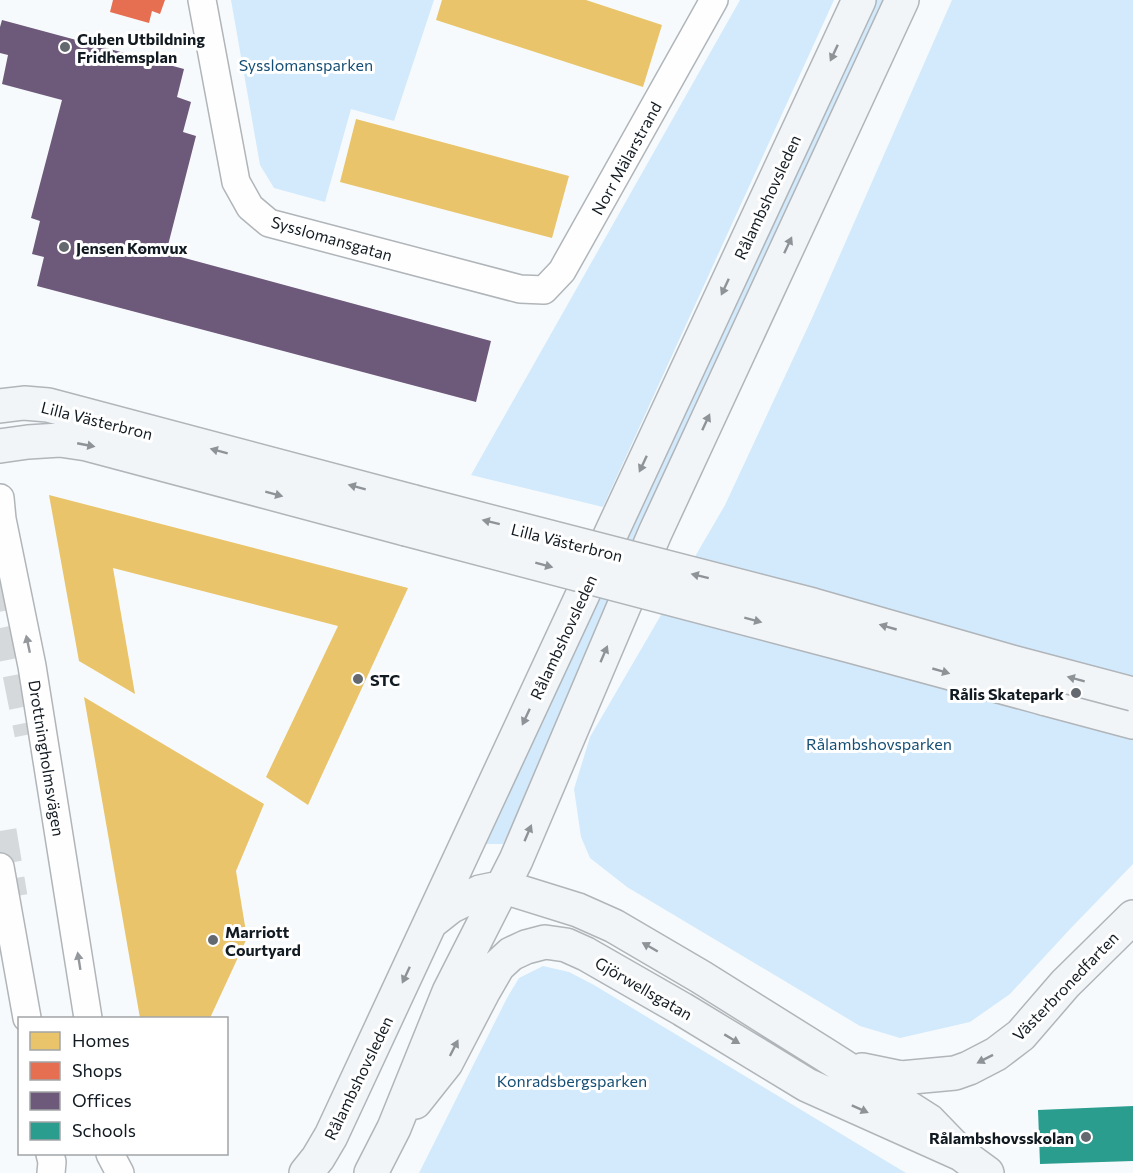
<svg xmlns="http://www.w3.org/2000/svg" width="1133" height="1173" font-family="Commissioner,sans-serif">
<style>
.green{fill:#d2eafc}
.homes{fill:#e9c46a}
.shops{fill:#e76f51}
.offices{fill:#6d597a}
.schools{fill:#2a9d8f}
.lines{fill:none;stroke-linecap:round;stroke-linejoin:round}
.secondary-tunnel{stroke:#d5d9db;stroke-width:33;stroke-dasharray:33 16;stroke-linecap:butt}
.street-casing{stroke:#b0b5b9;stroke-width:30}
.secondary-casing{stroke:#b0b5b9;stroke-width:36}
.street{stroke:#fefeff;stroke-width:27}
.secondary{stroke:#f2f5f8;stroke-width:33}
.secondary-bridge-casing{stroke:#b0b5b9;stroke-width:36;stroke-linecap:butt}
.secondary-bridge{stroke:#f2f5f8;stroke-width:33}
.oneway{fill:#8e9398}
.oneway2{fill:#94989c}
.poi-dot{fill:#63696e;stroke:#fff;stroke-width:2}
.labels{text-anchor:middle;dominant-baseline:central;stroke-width:6;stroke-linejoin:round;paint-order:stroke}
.poi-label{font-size:16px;font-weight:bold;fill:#131b22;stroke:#fff;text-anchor:start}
.park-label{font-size:16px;fill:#154e74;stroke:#fff}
.street-label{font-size:16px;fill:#131b22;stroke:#fff}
</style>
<rect width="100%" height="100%" fill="#f7fafc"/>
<!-- green -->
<path class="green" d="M 231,0 L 434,0 L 394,121 L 351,109 L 325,202 L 274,188 L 260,165 Z
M 740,0 L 834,0 L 603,507 L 471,475 Z
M 875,0 L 895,0 L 648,534 L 503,844 L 481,844 Z
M 952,0 L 1133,0 L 1133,864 L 1071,928 L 1010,994 L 970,1022 L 900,1038 L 860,1026 L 627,887 L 590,858 L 581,837 L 574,789 L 590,737 L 725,505 L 813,316 Z
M 543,966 L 569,972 L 594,985 L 906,1173 L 419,1173 L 507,998 L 519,978 Z"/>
<!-- homes -->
<path class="homes" d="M 442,0 L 586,0 L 662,25 L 643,87 L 436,20 Z
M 356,119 L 569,176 L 552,238 L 340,182 Z
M 49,495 L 408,588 L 308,805 L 266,777 L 338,626 L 113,568 L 135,694 L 79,661 Z
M 84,697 L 264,804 L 236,871 L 247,938 L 210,1018 L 140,1018 Z"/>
<!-- shops -->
<path class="shops" d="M 113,0 L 165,0 L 160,14 L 152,11 L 149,23 L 110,12 Z"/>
<!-- offices -->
<path class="offices" d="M 2,20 L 184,69 L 177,97 L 191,102 L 183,132 L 196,136 L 166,253 L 491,341 L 476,402 L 37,286 L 44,257 L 32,254 L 40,221 L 31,218 L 62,100 L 2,84 L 8,55 L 0,53 L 0,27 Z"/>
<!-- schools -->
<path class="schools" d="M 1133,1106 L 1133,1161 L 1040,1164 L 1038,1110 Z"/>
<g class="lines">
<!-- secondary-tunnel -->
<path class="secondary-tunnel" d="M 0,578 L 31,734
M 0,831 L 11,897"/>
<defs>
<path id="street" d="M 202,0 L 236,182 L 250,207 L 269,223 L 520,289 L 544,290 L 562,271 L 714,0
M 0,498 L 2,519 L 32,666 L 88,1018
M 0,867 L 27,1018
M 50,1154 L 52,1162 L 51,1173
M 110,1154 L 120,1173"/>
<path id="secondary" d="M 0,406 L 24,403 L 48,405 L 414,502
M 0,446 L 28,442 L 60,440 L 87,444 L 406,529
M 1043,698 L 1133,722
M 431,922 L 450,907 L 480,892 L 504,887 L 578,910 L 614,926 L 701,977 L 824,1054 L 929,1121 L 961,1154 L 987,1173
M 862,1070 L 901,1078 L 955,1073 L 969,1068 L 996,1054 L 1021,1035 L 1065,984 L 1133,917
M 415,1102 L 446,1063 L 483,992 L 498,966 L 511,954 L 526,947 L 545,942 L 566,945 L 586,954 L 682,1009 L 807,1085 L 961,1154
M 306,1173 L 318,1158 L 331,1136 L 859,0
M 371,1173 L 394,1128 L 449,992 L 516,860 L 655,533 L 902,0"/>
</defs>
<!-- street casing -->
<use href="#street" class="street-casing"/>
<!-- secondary casing -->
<use href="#secondary" class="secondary-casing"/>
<!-- street -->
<use href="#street" class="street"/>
<!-- secondary -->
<use href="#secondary" class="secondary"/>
<defs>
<path id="secondary-bridge" d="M 414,502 L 813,605 L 1012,662 L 1133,694
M 406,529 L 851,646 L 1043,698"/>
</defs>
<!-- secondary-bridge casing -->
<use href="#secondary-bridge" class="secondary-bridge-casing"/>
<!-- secondary-bridge -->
<use href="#secondary-bridge" class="secondary-bridge"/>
</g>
<!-- one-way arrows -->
<defs><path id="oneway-solid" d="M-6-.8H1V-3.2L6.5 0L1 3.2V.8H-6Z" transform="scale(1.5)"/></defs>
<g class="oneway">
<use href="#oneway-solid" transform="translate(834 53) rotate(115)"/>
<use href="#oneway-solid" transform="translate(788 245) rotate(-65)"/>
<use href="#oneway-solid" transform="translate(725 287) rotate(115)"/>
<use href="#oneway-solid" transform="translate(706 422) rotate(-65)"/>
<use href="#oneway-solid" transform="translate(86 445) rotate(11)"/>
<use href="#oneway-solid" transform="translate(219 451) rotate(-165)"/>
<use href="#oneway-solid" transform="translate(643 464) rotate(115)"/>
<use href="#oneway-solid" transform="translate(357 487) rotate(-165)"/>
<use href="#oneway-solid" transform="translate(274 494) rotate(15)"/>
<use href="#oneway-solid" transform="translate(491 522) rotate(-166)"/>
<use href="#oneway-solid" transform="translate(544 565) rotate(15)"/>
<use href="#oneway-solid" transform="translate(700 576) rotate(-166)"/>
<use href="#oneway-solid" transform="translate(753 620) rotate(15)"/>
<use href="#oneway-solid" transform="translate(888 627) rotate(-164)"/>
<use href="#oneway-solid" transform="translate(604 654) rotate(-67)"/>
<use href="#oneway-solid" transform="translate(941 671) rotate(16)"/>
<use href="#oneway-solid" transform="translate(1076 679) rotate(-165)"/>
<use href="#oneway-solid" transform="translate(526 717) rotate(115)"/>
<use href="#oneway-solid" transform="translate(528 833) rotate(-67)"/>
<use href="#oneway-solid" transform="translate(650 947) rotate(-150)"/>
<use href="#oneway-solid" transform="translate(406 975) rotate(115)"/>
<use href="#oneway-solid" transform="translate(732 1039) rotate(31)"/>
<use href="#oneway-solid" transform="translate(454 1048) rotate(-63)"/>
<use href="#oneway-solid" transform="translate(985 1059) rotate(153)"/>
<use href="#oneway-solid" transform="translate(860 1109) rotate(24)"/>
</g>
<g class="oneway2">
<use href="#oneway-solid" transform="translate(28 644) rotate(-102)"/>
<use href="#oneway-solid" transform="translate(79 961) rotate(-99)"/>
</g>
<!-- markers -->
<g class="poi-dot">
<circle cx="65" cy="47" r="6"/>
<circle cx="64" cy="247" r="6"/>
<circle cx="358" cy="679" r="6"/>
<circle cx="1076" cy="693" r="6"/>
<circle cx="213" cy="940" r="6"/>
<circle cx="1086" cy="1137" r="6"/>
</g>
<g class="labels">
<!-- poi labels -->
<g class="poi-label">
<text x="77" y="38">Cuben Utbildning<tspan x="77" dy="18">Fridhemsplan</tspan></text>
<text x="76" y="247">Jensen Komvux</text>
<text x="370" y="679">STC</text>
<text x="1064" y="693" text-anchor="end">Rålis Skatepark</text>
<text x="225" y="931">Marriott<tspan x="225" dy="18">Courtyard</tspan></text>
<text x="1074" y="1137" text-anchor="end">Rålambshovsskolan</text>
</g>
<!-- park labels -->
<g class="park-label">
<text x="306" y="64">Sysslomansparken</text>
<text x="879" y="743">Rålambshovsparken</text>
<text x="572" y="1080">Konradsbergsparken</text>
</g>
<!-- street labels -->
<g class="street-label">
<text transform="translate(626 158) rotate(-61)">Norr Mälarstrand</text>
<text transform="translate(767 197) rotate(-65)">Rålambshovsleden</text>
<text transform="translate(332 238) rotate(16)">Sysslomansgatan</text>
<text transform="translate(97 420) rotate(14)">Lilla Västerbron</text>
<text transform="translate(567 542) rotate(14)">Lilla Västerbron</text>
<text transform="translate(563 637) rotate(-65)">Rålambshovsleden</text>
<text transform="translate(47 758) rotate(81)">Drottningholmsvägen</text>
<text transform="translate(1065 986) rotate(-46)">Västerbronedfarten</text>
<text transform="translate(644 988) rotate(30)">Gjörwellsgatan</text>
<text transform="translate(358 1078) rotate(-64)">Rålambshovsleden</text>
</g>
</g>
<!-- legend -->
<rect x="18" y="1017" width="210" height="138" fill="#ffffff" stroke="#a1a4a7" stroke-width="1.5"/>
<rect x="30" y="1032" width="30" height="18" fill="#e9c46a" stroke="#a1a4a7" stroke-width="1.5"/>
<text x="72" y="1047" font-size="18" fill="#131b22">Homes</text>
<rect x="30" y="1062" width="30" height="18" fill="#e76f51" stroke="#a1a4a7" stroke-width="1.5"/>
<text x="72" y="1077" font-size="18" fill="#131b22">Shops</text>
<rect x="30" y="1092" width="30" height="18" fill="#6d597a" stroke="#a1a4a7" stroke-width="1.5"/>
<text x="72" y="1107" font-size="18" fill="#131b22">Offices</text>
<rect x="30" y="1122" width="30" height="18" fill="#2a9d8f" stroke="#a1a4a7" stroke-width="1.5"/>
<text x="72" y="1137" font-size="18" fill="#131b22">Schools</text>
</svg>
